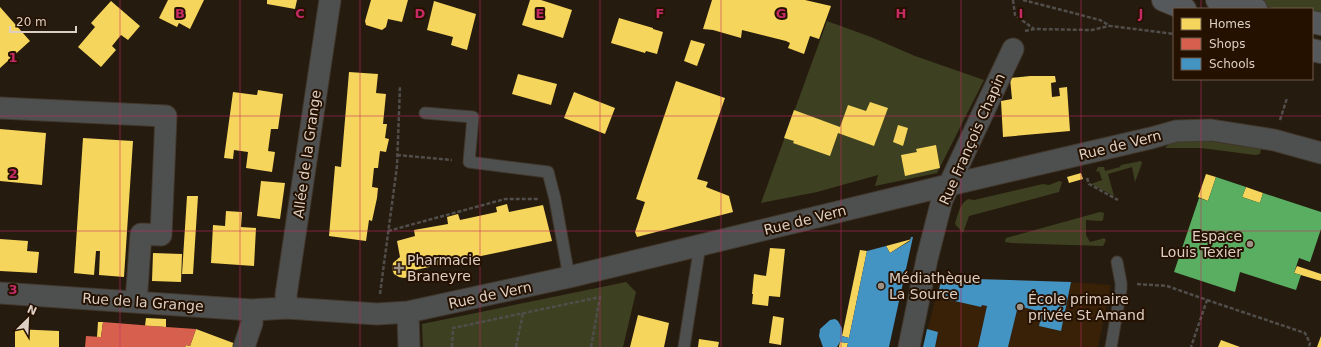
<svg xmlns="http://www.w3.org/2000/svg" width="1321" height="347" font-family="'DejaVu Sans',sans-serif">
<style>
.built{fill:#382107}
.green{fill:#3e4121}
.homes{fill:#f6d55c}
.shops{fill:#d6604d}
.schools{fill:#4393c3}
.public{fill:#5aae61}
.lines{fill:none;stroke-linecap:round;stroke-linejoin:round}
.lane-casing{stroke:#42382d;stroke-width:13}
.street-casing{stroke:#42382d;stroke-width:23}
.primary-casing{stroke:#42382d;stroke-width:24}
.path{stroke:#504e4b;stroke-width:2.5;stroke-dasharray:4 2;stroke-linecap:butt}
.lane{stroke:#4e5050;stroke-width:11}
.street{stroke:#4e5050;stroke-width:21}
.primary{stroke:#56595c;stroke-width:22}
.grid{fill:none;stroke:#c52a65;stroke-width:1;stroke-opacity:0.55}
.poi-dot{fill:#9d9084;stroke:#251100;stroke-width:1.5}
.labels{text-anchor:middle;dominant-baseline:central;stroke-width:4;stroke-linejoin:round;paint-order:stroke}
.street-label{font-size:14px;fill:#ddcfc3;stroke:#251100}
.poi-label{font-size:14px;fill:#ddcfc3;stroke:#251100;text-anchor:start}
.grid-label{font-size:13px;text-anchor:middle;font-weight:bold;fill:#c52a65;stroke:#251100;stroke-width:4;stroke-linejoin:round;paint-order:stroke}
</style>
<rect width="100%" height="100%" fill="#261b0f"/>
<!-- built -->
<path class="built" d="M 941,277 L 1071,282 L 1111,285 L 1098,347 L 923,347 Z"/>
<!-- green -->
<path class="green" d="M 1240,0 L 1321,0 L 1321,20 L 1312,17 L 1312,9 L 1277,9 Z
M 827,21 L 871,37 L 915,56 L 984,80 L 937,173 L 875,186 L 879,172 L 878,175 L 817,192 L 761,203 Z
M 1172,141 L 1208,141 L 1261,149 L 1260,154 L 1255,155 L 1201,148 L 1165,148 Z
M 1141,161 L 1142,163 L 1135,182 L 1132,167 L 1108,174 L 1114,196 L 1091,184 L 1102,180 L 1099,171 L 1096,172 L 1098,167 L 1104,167 L 1105,171 L 1120,167 L 1121,165 Z
M 1059,181 L 1062,182 L 1059,192 L 969,216 L 963,233 L 955,224 C 958,215 959,204 968,199 L 974,200 L 1043,184 L 1049,185 Z
M 1100,212 L 1104,213 L 1103,220 L 1101,221 L 1086,220 L 1086,235 L 1090,242 L 1098,240 L 1104,238 L 1106,240 L 1103,246 L 1012,243 L 1005,242 L 1006,238 Z
M 626,282 L 636,292 L 623,347 L 423,347 L 422,324 Z"/>
<!-- homes -->
<path class="homes" d="M 168,0 L 204,0 L 190,29 L 179,23 L 177,27 L 159,18 Z
M 267,0 L 297,0 L 295,9 L 267,4 Z
M 371,0 L 408,0 L 402,22 L 388,19 L 386,27 L 382,30 L 366,25 L 365,21 Z
M 530,0 L 541,0 L 572,10 L 563,38 L 522,25 Z
M 712,0 L 805,0 L 831,6 L 819,39 L 810,36 L 804,54 L 788,48 L 790,43 L 786,41 L 742,30 L 741,38 L 713,30 L 703,29 Z
M 111,1 L 140,26 L 128,40 L 121,35 L 112,46 L 116,50 L 101,67 L 78,47 L 95,27 L 91,23 Z
M 434,1 L 476,14 L 467,50 L 451,45 L 453,37 L 427,30 Z
M 0,7 L 30,41 L 0,68 Z
M 619,18 L 653,28 L 653,29 L 663,32 L 657,54 L 646,51 L 645,53 L 611,43 Z
M 691,40 L 705,44 L 697,66 L 684,61 Z
M 349,72 L 378,74 L 376,93 L 386,94 L 383,124 L 387,124 L 385,138 L 389,139 L 386,152 L 380,151 L 378,168 L 374,168 L 372,187 L 378,188 L 377,198 L 372,221 L 369,220 L 366,241 L 329,236 L 335,166 L 341,167 Z
M 518,74 L 557,84 L 551,105 L 512,94 Z
M 1030,76 L 1055,76 L 1056,82 L 1051,83 L 1052,97 L 1060,96 L 1059,88 L 1067,87 L 1070,131 L 1003,137 L 1001,101 L 1012,99 L 1010,78 Z
M 676,81 L 725,98 L 697,179 L 708,182 L 706,187 L 729,196 L 733,212 L 637,237 L 635,232 L 645,202 L 636,199 Z
M 258,90 L 283,94 L 278,129 L 271,129 L 268,151 L 275,152 L 272,172 L 246,168 L 248,152 L 234,150 L 233,159 L 224,158 L 233,92 L 257,95 Z
M 574,92 L 615,108 L 605,134 L 564,118 Z
M 870,102 L 888,108 L 874,146 L 838,133 L 830,156 L 793,143 L 794,141 L 784,138 L 794,110 L 840,127 L 848,105 L 866,111 Z
M 898,125 L 908,128 L 903,146 L 893,142 Z
M 0,129 L 46,133 L 42,185 L 0,181 Z
M 83,138 L 133,141 L 124,277 L 99,275 L 100,251 L 96,251 L 94,275 L 74,273 Z
M 936,145 L 940,168 L 905,176 L 901,155 L 917,152 L 916,149 Z
M 1081,173 L 1083,179 L 1069,183 L 1067,177 Z
M 1206,174 L 1216,177 L 1208,201 L 1198,197 Z
M 261,181 L 285,183 L 280,219 L 257,216 Z
M 1246,187 L 1263,193 L 1260,203 L 1242,197 Z
M 187,196 L 198,196 L 193,274 L 182,274 Z
M 507,204 L 509,212 L 543,205 L 552,241 L 415,270 L 416,275 L 404,278 L 399,277 L 394,274 L 392,269 L 393,263 L 400,257 L 397,241 L 415,236 L 414,230 L 448,224 L 447,217 L 458,214 L 460,220 L 497,212 L 496,207 Z
M 226,211 L 242,212 L 241,227 L 256,228 L 254,266 L 211,263 L 213,225 L 225,226 Z
M 0,239 L 28,241 L 27,251 L 39,252 L 37,273 L 0,271 Z
M 912,239 L 890,253 L 886,246 Z
M 770,248 L 785,249 L 780,297 L 769,296 L 768,306 L 752,304 L 753,294 L 752,294 L 754,274 L 766,276 Z
M 860,250 L 867,251 L 849,338 L 842,336 Z
M 153,253 L 182,254 L 181,282 L 152,281 Z
M 1297,266 L 1321,274 L 1321,281 L 1294,273 Z
M 638,315 L 669,323 L 664,347 L 630,347 Z
M 773,316 L 784,318 L 781,345 L 769,343 Z
M 146,318 L 166,319 L 166,327 L 145,326 Z
M 98,322 L 103,322 L 101,337 L 97,337 Z
M 15,329 L 59,331 L 59,347 L 15,347 Z
M 196,329 L 236,344 L 235,347 L 185,347 L 186,345 L 190,346 Z
M 1321,336 L 1321,347 L 1317,347 Z
M 699,339 L 719,342 L 718,347 L 698,347 Z
M 1221,340 L 1240,347 L 1218,347 Z
M 840,342 L 848,343 L 847,347 L 839,347 Z"/>
<!-- shops -->
<path class="shops" d="M 103,322 L 166,327 L 196,329 L 190,346 L 186,345 L 185,347 L 85,347 L 86,336 L 101,337 Z"/>
<!-- schools -->
<path class="schools" d="M 911,237 L 913,237 L 889,347 L 847,347 L 848,343 L 840,342 L 837,347 L 823,347 L 819,336 L 820,329 L 830,320 L 835,319 L 838,321 L 842,328 L 842,336 L 849,338 L 867,251 L 886,246 L 890,253 L 910,241 Z
M 942,278 L 1071,282 L 1061,331 L 1039,326 L 1042,312 L 1018,306 L 1008,347 L 978,347 L 987,306 L 982,305 L 981,307 L 937,297 Z
M 927,329 L 938,332 L 935,347 L 923,347 Z"/>
<!-- public -->
<path class="public" d="M 1216,177 L 1246,187 L 1242,197 L 1260,203 L 1263,193 L 1321,212 L 1321,229 L 1310,262 L 1299,258 L 1294,273 L 1301,275 L 1296,290 L 1240,272 L 1235,292 L 1174,272 L 1199,198 L 1208,201 Z"/>
<g class="lines">
<defs>
<path id="lane" d="M 425,113 L 473,117 L 469,162 L 548,172 L 555,199 L 569,277
M 684,347 L 700,245
M 1111,347 L 1121,289 L 1121,283 L 1117,262"/>
<path id="street" d="M 0,108 L 166,116 L 161,235 L 141,234 L 136,302
M 0,293 L 252,310 L 287,308 L 377,314 L 408,312 L 569,277 L 949,185 L 1151,138 L 1176,131 L 1211,130 L 1274,140 L 1321,153
M 287,308 L 286,295 L 330,0
M 408,312 L 409,347
M 244,347 L 252,323 L 252,310
M 909,347 L 927,259 L 942,200 L 1013,49"/>
<path id="primary" d="M 1163,0 L 1185,9
M 1217,0 L 1256,9
M 1312,22 L 1321,24
M 1312,50 L 1321,52"/>
</defs>
<!-- lane casing -->
<use href="#lane" class="lane-casing"/>
<!-- street casing -->
<use href="#street" class="street-casing"/>
<!-- primary casing -->
<use href="#primary" class="primary-casing"/>
<!-- path -->
<path class="path" d="M 1013,0 L 1015,15 L 1034,29
M 1023,0 L 1100,20 L 1110,26 L 1174,34
M 1025,31 L 1034,29 L 1092,30 L 1109,26
M 1280,120 L 1287,98
M 397,155 L 452,160
M 1087,178 L 1089,184 L 1118,200
M 388,231 L 505,199 L 539,199
M 1137,284 L 1167,286 L 1207,300 L 1191,347
M 380,294 L 397,166 L 400,86
M 1207,300 L 1305,333 L 1310,343 L 1309,347
M 452,347 L 453,328 L 600,297 L 591,347
M 516,347 L 523,313"/>
<!-- lane -->
<use href="#lane" class="lane"/>
<!-- street -->
<use href="#street" class="street"/>
<!-- primary -->
<use href="#primary" class="primary"/>
</g>
<!-- grid -->
<path class="grid" d="M 120,0 L 120,347M 240,0 L 240,347M 360,0 L 360,347M 480,0 L 480,347M 600,0 L 600,347M 721,0 L 721,347M 841,0 L 841,347M 961,0 L 961,347M 1081,0 L 1081,347M 1201,0 L 1201,9M 1201,79 L 1201,347M 0,116 L 1321,116M 0,231 L 1321,231"/>
<!-- markers -->
<g class="poi-dot">
<circle cx="1250" cy="244" r="4"/>
<path d="M397 262h4v4h4v4h-4v4h-4v-4h-4v-4h4z"/>
<circle cx="881" cy="286" r="4"/>
<circle cx="1020" cy="307" r="4"/>
</g>
<g class="labels">
<!-- street labels -->
<g class="street-label">
<text transform="translate(972 139) rotate(-66)">Rue François Chapin</text>
<text transform="translate(1120 145) rotate(-14)">Rue de Vern</text>
<text transform="translate(307 154) rotate(-82)">Allée de la Grange</text>
<text transform="translate(805 220) rotate(-14)">Rue de Vern</text>
<text transform="translate(490 295) rotate(-12)">Rue de Vern</text>
<text transform="translate(143 302) rotate(4)">Rue de la Grange</text>
</g>
<!-- poi labels -->
<g class="poi-label">
<text x="1242" y="236" text-anchor="end">Espace<tspan x="1242" dy="16">Louis Texier</tspan></text>
<text x="407" y="260">Pharmacie<tspan x="407" dy="16">Braneyre</tspan></text>
<text x="889" y="278">Médiathèque<tspan x="889" dy="16">La Source</tspan></text>
<text x="1028" y="299">École primaire<tspan x="1028" dy="16">privée St Amand</tspan></text>
</g>
</g>
<g class="grid-label">
<text x="180" y="18">B</text>
<text x="300" y="18">C</text>
<text x="420" y="18">D</text>
<text x="540" y="18">E</text>
<text x="660" y="18">F</text>
<text x="781" y="18">G</text>
<text x="901" y="18">H</text>
<text x="1021" y="18">I</text>
<text x="1141" y="18">J</text>
<text x="13" y="62">1</text>
<text x="13" y="178">2</text>
<text x="13" y="294">3</text>
</g>
<!-- legend -->
<rect x="1173" y="8" width="140" height="72" fill="#251100" stroke="#6f5d4e"/>
<rect x="1181" y="18" width="20" height="12" fill="#f6d55c" stroke="#6f5d4e"/>
<text x="1209" y="28" font-size="12" fill="#ddcfc3">Homes</text>
<rect x="1181" y="38" width="20" height="12" fill="#d6604d" stroke="#6f5d4e"/>
<text x="1209" y="48" font-size="12" fill="#ddcfc3">Shops</text>
<rect x="1181" y="58" width="20" height="12" fill="#4393c3" stroke="#6f5d4e"/>
<text x="1209" y="68" font-size="12" fill="#ddcfc3">Schools</text>
<!-- north arrow -->
<g transform="translate(28 319) rotate(24)" stroke="#251100" stroke-width="3" paint-order="stroke">
<path d="M0-3L7 15L0 10L-7 15Z" fill="#ddcfc3"/>
<text y="-6" font-size="11" font-weight="bold" text-anchor="middle" fill="#ddcfc3">N</text>
</g>
<!-- scale -->
<path d="M10 26v6h66v-6" fill="none" stroke="#ddcfc3" stroke-width="2"/>
<text x="16" y="26" font-size="12" fill="#ddcfc3" stroke="#251100" stroke-width="3" paint-order="stroke">20 m</text>
</svg>
